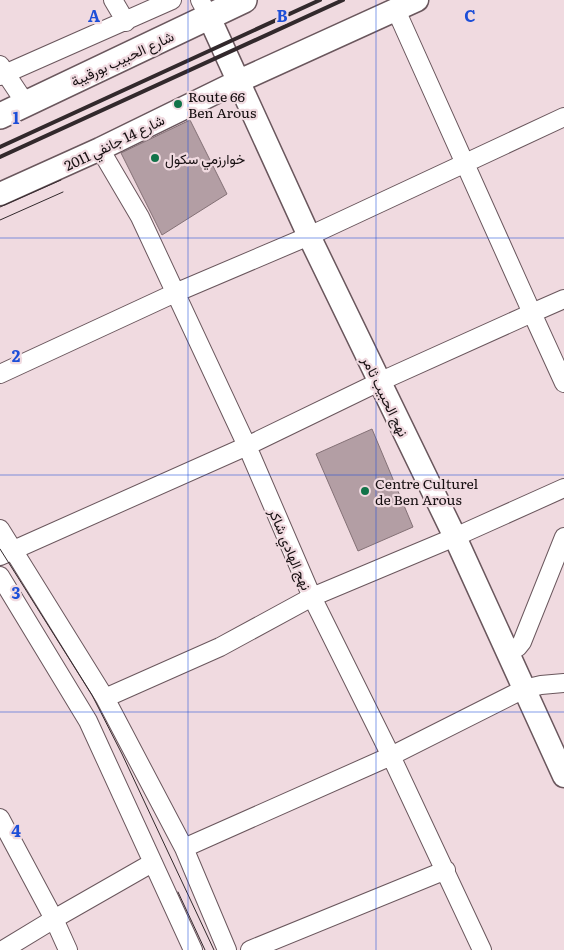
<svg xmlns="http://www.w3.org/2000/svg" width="564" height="950" font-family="Literata,Vazirmatn,serif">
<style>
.building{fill:#b39ea4;stroke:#847176}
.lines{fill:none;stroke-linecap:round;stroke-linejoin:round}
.minor-casing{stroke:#6a575d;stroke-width:20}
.tertiary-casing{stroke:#6a575d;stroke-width:25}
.secondary-casing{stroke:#6a575d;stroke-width:28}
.minor{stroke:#fff;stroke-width:18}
.tertiary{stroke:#fff;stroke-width:22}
.secondary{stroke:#fff;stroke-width:25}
.tram{stroke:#32292c;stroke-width:1}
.rail{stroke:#32292c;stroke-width:4}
.grid{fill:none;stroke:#1d4ed8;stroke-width:1;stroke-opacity:0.55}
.poi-dot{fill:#117349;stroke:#f0dae0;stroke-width:2}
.labels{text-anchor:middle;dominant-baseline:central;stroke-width:4.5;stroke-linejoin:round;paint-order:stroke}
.street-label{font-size:14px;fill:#150e10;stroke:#f0dae0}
.poi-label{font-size:14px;fill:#150e10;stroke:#f0dae0;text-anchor:start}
.grid-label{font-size:16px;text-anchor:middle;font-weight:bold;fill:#1d4ed8;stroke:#f0dae0;stroke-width:4.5;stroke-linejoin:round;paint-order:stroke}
</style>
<rect width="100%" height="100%" fill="#f0dae0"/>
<!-- building -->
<path class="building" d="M 190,120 L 227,194 L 162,235 L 121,153 Z
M 372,429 L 413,527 L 358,551 L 316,454 Z"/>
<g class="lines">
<defs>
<path id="minor" d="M 113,0 L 126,22
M 200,0 L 209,17
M 396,10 L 532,313 L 564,299
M 0,65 L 26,104
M 0,76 L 172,0
M 100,149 L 140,217 L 247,446 L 312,597 L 391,756 L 482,950
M 0,374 L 175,293 L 309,236 L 564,117
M 0,529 L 105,698 L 184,848 L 227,950
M 0,556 L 247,446 L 379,382 L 532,313 L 564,383
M 0,576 L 88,721 L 193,950
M 508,653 L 518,647 L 522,642 L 564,537
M 105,698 L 220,647 L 312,597 L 455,537 L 564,488
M 0,818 L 54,919 L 68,950
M 184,848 L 391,756 L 524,689 L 541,685 L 564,683
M 3,950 L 54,919 L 152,863
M 250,950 L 446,870"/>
<path id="tertiary" d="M 209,17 L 309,236 L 455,537 L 564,776
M 0,194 L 100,149 L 239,81 L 417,0"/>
<path id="secondary" d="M 0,116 L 244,0"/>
</defs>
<!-- minor casing -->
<use href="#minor" class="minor-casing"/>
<!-- tertiary casing -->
<use href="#tertiary" class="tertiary-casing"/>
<!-- secondary casing -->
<use href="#secondary" class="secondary-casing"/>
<!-- minor -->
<use href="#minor" class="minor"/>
<!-- tertiary -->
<use href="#tertiary" class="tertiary"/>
<!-- secondary -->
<use href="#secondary" class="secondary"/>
<!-- tram -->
<path class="tram" d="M 0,207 L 61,180
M 0,220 L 63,192
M 0,549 L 92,695 L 122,754 L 214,950
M 178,892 L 205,950"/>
<!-- rail -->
<path class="rail" d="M 0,147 L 320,0
M 0,157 L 343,0"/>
</g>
<!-- grid -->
<path class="grid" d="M 188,0 L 188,950M 376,0 L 376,950M 0,238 L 564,238M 0,475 L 564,475M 0,712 L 564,712"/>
<!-- markers -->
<g class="poi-dot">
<circle cx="178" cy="104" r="5"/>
<circle cx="155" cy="158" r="5"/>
<circle cx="365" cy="491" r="5"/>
</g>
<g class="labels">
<!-- street labels -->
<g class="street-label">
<text transform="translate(122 58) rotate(-25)">شارع الحبيب بورقيبة</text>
<text transform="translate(114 142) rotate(-26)">شارع 14 جانفي 2011</text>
<text transform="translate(386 396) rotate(64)">نهج الحبيب ثامر</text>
<text transform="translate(291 549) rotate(67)">نهج الهادي شاكر</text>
</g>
<!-- poi labels -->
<g class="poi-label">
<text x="188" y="96">Route 66<tspan x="188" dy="16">Ben Arous</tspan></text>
<text x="165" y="158">خوارزمي سكول</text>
<text x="375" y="483">Centre Culturel<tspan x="375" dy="16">de Ben Arous</tspan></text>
</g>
</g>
<g class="grid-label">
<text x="94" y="22">A</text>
<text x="282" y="22">B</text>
<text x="470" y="22">C</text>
<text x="16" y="124">1</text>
<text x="16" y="362">2</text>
<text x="16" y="599">3</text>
<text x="16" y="837">4</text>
</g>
</svg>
